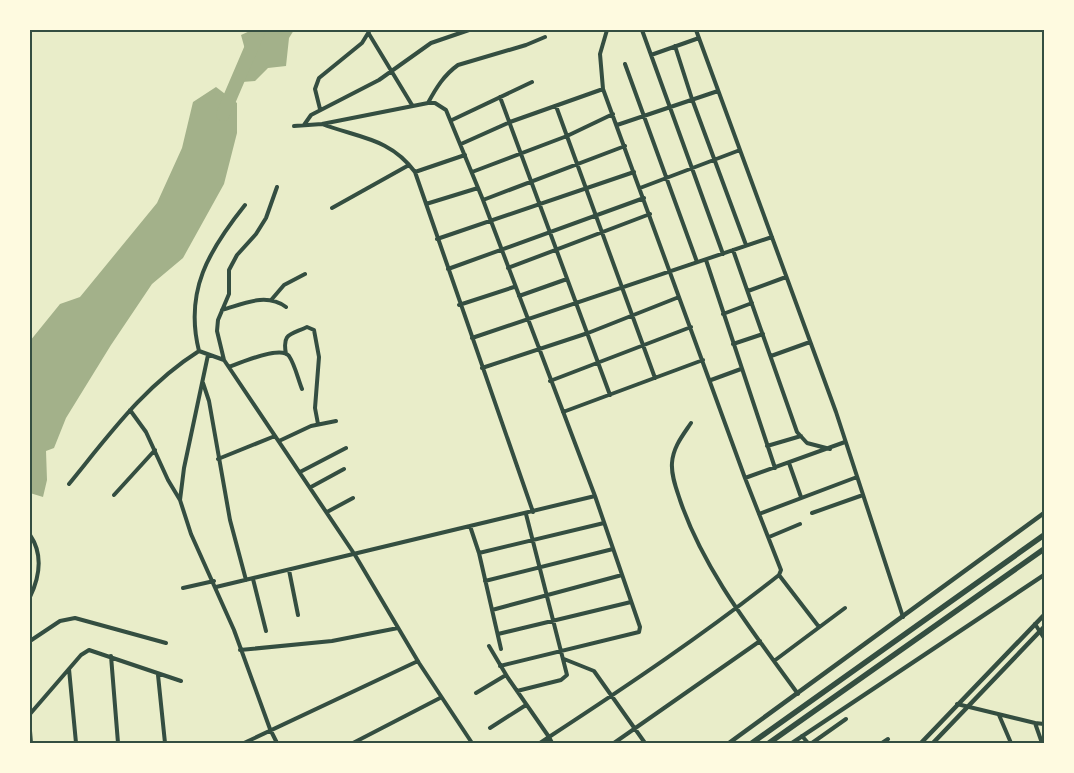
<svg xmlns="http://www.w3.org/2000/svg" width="1074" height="773" font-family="Lato,sans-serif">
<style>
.water{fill:#a3b18a}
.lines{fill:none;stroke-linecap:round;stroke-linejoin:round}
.river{stroke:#a3b18a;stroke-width:14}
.minor{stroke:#344e41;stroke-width:4}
.tertiary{stroke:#344e41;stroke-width:4.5}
.trunk{stroke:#344e41;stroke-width:5.5}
.neatline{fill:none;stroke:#344e41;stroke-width:2}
</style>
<rect width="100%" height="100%" fill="#e9edc9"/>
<!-- water -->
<path class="water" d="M 252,30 L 294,30 L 289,38 L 286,66 L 268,68 L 255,81 L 242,82 L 237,65 L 246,53 L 241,35 Z
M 216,87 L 237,103 L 237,133 L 224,184 L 183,258 L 152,284 L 111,345 L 66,418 L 54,448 L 46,451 L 47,480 L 43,497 L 30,493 L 30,341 L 60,304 L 80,297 L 157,203 L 182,148 L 193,102 Z"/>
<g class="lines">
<!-- river -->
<path class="river" d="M 223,114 L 259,30"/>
<!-- minor -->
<path class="minor" d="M 642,30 L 723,254
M 696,30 L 836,412 L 903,617
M 369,34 L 412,105
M 675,46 L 692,99 L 746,245
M 651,55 L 699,38
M 625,64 L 697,262
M 500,97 L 610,395
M 428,103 C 436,88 444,75 458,65 L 526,45 L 545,37
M 556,106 L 655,378
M 320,109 L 315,89 L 319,78 L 362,43 L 370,30
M 452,120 L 532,82
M 322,124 C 359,138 390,138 415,172 L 533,512
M 304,125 L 311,115 L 379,80 L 431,43 L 469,30
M 617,125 L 718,91
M 461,144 L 510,122 L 603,89
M 415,172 L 465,155
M 472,172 L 567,136 L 613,114
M 640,188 L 740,150
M 483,200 L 625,146
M 426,204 L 478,188
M 332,208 L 409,165
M 437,239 L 634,172
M 733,250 L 797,432 L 807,443 L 830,449
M 706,260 L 775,468
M 508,268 L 650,214
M 448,269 L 644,198
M 748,291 L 786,277
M 519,296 L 567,279
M 272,299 L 284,285 L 305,274
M 459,305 L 514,287
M 222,310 C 243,304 266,292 286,307
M 723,314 L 752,303
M 472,338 L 772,237
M 733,344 L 763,334
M 199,351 L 224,360 L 355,555 L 419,663 L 472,743
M 199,351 C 184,291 209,250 245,205
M 286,354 C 282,333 290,335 307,327 L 314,330 L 319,357 L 315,408 L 318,424
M 208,355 L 184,468 L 180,500 L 191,534 L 234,630 L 270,729 L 277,743
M 771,356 L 810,342
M 224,360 L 217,331 L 218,320 L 229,294 L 229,270 L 237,255 L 256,234 L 266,218 L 277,187
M 229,367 C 240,363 281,345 289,356 C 295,365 298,379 302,389
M 482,368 L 588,333 L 679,297
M 711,380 L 741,369
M 550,381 L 691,327
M 203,383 L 209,401 L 230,520 L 246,580
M 130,410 L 146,432 L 168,480 L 180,500
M 563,412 L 703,360
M 691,423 C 683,435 673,447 672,463 C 671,475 676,488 680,500 C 704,571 754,633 798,694
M 279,441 L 311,426 L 336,421
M 767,446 L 801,436
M 218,459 L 275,436
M 789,463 L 801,497
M 300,472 L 346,448
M 745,478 L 845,442
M 69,484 C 109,435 145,385 199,351
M 311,487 L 344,469
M 114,495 L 155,450
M 327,512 L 353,498
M 812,513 L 863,495
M 759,514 L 857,477
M 470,526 L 479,553 L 604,523
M 30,535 C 43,554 40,576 30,597
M 769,537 L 800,524
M 479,553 L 501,649
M 289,570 L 298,615
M 779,575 L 819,627
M 253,579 L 266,631
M 485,581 L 613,549
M 216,587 L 595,496 L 483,200 L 446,110 L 435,103 L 428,103 L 322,124 L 294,126
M 183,588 L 214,581
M 492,610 L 622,575
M 1035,624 L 1044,638
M 498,634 L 631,602
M 30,641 L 60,621 L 75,618 L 166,643
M 489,646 L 508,678 L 549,737 L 540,743
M 240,650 L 332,641 L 398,628
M 111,656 L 118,743
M 564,659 L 594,671 L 645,743
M 774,661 L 845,608
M 500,666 L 639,632 L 640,627 L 595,496
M 69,669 L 76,743
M 158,675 L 165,743
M 517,691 L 561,680 L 567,675 L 526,514
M 476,693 L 506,675
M 957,704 L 1035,723 L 1042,743
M 30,714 L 81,655 L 89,650 L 181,681
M 999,715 L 1011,743
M 1035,723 L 1044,724
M 490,728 L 526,705
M 30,731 L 31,743
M 802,736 L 808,743
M 244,743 L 418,661
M 353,743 L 440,698
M 552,743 L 549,737 C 627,686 706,633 779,575 L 781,570 L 745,478 L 603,89 L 600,54 L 607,30
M 614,743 L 760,641
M 812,743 L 846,719
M 882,743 L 888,739"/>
<!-- tertiary -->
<path class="tertiary" d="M 729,743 L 1044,513
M 792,743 L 1044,575
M 921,743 L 1044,615
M 933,743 L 1044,627"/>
<!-- trunk -->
<path class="trunk" d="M 752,743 L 1044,535
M 769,743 L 1044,549"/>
</g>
<!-- border -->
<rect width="1074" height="773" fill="none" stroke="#fefae0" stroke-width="62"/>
<rect x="31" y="31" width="1012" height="711" class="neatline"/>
</svg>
